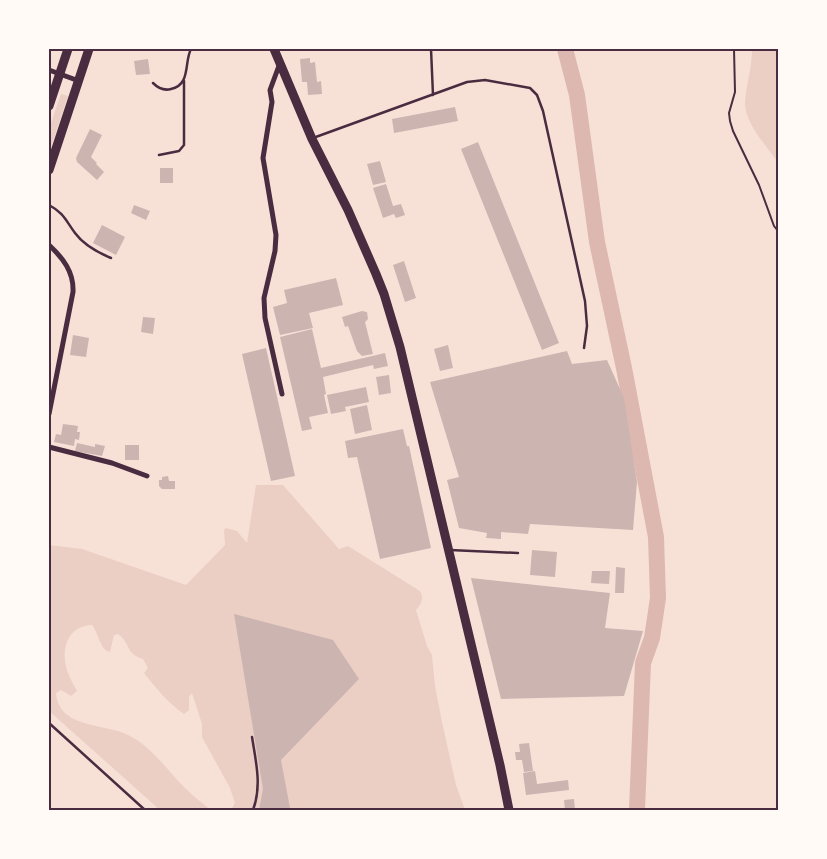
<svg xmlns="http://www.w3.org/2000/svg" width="827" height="859" font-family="'PT Sans',sans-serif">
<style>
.green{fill:#ebcfc5}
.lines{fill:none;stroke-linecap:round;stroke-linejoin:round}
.river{stroke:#dcb8b0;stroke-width:16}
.building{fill:#ccb4b1}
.path{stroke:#4a2c40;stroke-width:2}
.service{stroke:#4a2c40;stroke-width:2.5}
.minor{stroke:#4a2c40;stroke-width:5}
.primary{stroke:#4a2c40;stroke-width:9}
.neatline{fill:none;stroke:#4a2c40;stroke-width:2}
</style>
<rect width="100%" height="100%" fill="#f7e1d7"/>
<!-- green -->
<path class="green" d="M 752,49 L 778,49 L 778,163 C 767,146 745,124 745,103 C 746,85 752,68 752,49 Z
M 61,94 L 68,96 L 49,153 L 49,129 Z
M 256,485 L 283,485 L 339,549 L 348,546 L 420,591 C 424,599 422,603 416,610 L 427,646 L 432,655 L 435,686 L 442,722 L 456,785 L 465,810 L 231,810 L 235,803 L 230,788 L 202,737 L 202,724 L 192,693 L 189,697 L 189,710 L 184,714 C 169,704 156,688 144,673 L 148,668 L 143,659 C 125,654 131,643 118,634 L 114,635 L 110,652 C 100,650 99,634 92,625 C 66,626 60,652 68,673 C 70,679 74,685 77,691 L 71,696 L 61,690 L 56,693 C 59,728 101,723 126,734 C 151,745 166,769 185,788 C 193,796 202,803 211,810 L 160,810 L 49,711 L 49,545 L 82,549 L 186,585 L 225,545 L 224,530 L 226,528 L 237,531 L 247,543 Z"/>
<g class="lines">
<!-- river -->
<path class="river" d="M 565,49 L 577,95 L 597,242 L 624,368 L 656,537 L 658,598 L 652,638 L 643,663 L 637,810"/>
</g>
<!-- building -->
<path class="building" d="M 310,58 L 310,63 L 315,62 L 317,82 L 321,81 L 322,94 L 308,95 L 307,82 L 302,82 L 300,59 Z
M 148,59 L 150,74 L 136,75 L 134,61 Z
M 455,107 L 458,121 L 394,133 L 392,119 Z
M 90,129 L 102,135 L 91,157 L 97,163 L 96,164 L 104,172 L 97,180 L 77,162 L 76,158 Z
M 478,142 L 559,343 L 542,350 L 461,149 Z
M 380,161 L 386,182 L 373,185 L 367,164 Z
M 160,168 L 173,168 L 173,183 L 160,183 Z
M 386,184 L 393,206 L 401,204 L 405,215 L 396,218 L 394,214 L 383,218 L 373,188 Z
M 134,205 L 150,211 L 146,220 L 131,213 Z
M 102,225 L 125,237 L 116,255 L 93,243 Z
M 404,261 L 416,298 L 405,302 L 393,265 Z
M 336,278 L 343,305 L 309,313 L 313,328 L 280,335 L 273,307 L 287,303 L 284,290 Z
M 362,311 L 367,312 L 368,319 L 365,322 L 373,354 L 362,356 L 357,351 L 348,326 L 345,327 L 342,317 Z
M 143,317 L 155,318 L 153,334 L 141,332 Z
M 312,329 L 321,368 L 385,353 L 388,366 L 374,369 L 373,365 L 323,377 L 326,394 L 324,395 L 328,413 L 309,417 L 312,429 L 302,431 L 280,337 Z
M 73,335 L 89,338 L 86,357 L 70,355 Z
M 448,345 L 453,368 L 440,371 L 434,349 Z
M 266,348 L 295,476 L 271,481 L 242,354 Z
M 567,351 L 572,364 L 607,360 L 624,398 L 637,482 L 633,530 L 530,524 L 528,534 L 501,532 L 501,539 L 486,538 L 487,533 L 459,528 L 447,480 L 459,477 L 430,382 Z
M 389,375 L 391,393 L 379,395 L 376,377 Z
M 366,387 L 369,402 L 345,407 L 346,411 L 331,414 L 327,395 Z
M 367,405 L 372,430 L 355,434 L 350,409 Z
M 63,424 L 78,426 L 77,432 L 80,432 L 79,440 L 75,439 L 74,446 L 54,442 L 56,434 L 61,435 Z
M 403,429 L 407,446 L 409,446 L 431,548 L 380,559 L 357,457 L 348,458 L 345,441 Z
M 77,443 L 95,447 L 95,444 L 105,446 L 102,456 L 75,451 Z
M 125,445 L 139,445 L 139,460 L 125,460 Z
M 168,476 L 169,481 L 175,481 L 175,489 L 162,489 L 159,486 L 159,480 L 162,480 L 162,477 Z
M 532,550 L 557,552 L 555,577 L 530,575 Z
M 616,567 L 625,568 L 624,593 L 615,593 Z
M 592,571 L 610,571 L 609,584 L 591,583 Z
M 471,578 L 610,593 L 605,628 L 643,631 L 624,696 L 501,699 Z
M 234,614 L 333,640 L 359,679 L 281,760 L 290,808 L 288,810 L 259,810 L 263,789 Z
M 529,743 L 533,771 L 524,772 L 522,760 L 516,760 L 515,752 L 520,752 L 519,744 Z
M 535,771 L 537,784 L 568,780 L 569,790 L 526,795 L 523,773 Z
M 574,799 L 575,810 L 565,810 L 564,800 Z"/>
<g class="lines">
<!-- path -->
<path class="path" d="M 734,49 L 735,92 L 729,113 L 730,121 L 733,131 L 759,185 L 774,226 L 778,231"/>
<!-- service -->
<path class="service" d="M 431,49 L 433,95
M 153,83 C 158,88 164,91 171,89 C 191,85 184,62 191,49
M 313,138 L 467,82 L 485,80 L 530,88 L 537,95 L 543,111 L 585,301 L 587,326 L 584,348
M 159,155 L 179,151 L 184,145 L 184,81
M 49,205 C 64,213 66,221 75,233 C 83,244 99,253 111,258
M 450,550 L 518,553
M 49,723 L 145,810
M 252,737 C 256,762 262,786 253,810"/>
<!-- minor -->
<path class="minor" d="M 280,63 L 270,90 L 272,102 L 263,158 L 276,235 L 275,251 L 264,298 L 265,318 L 282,394
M 49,70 L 79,81
M 49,245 C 63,258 74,272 73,292 L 49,414
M 49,447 L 112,463 L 147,476"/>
<!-- primary -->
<path class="primary" d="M 274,49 L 312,139 L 348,210 L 376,274 L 384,294 L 400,347 L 500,765 L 509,810
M 49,106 L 68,49
M 49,170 L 89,49"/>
</g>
<!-- border -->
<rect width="827" height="859" fill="none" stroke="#fffaf5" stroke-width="100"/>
<rect x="50" y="50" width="727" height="759" class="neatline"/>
</svg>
